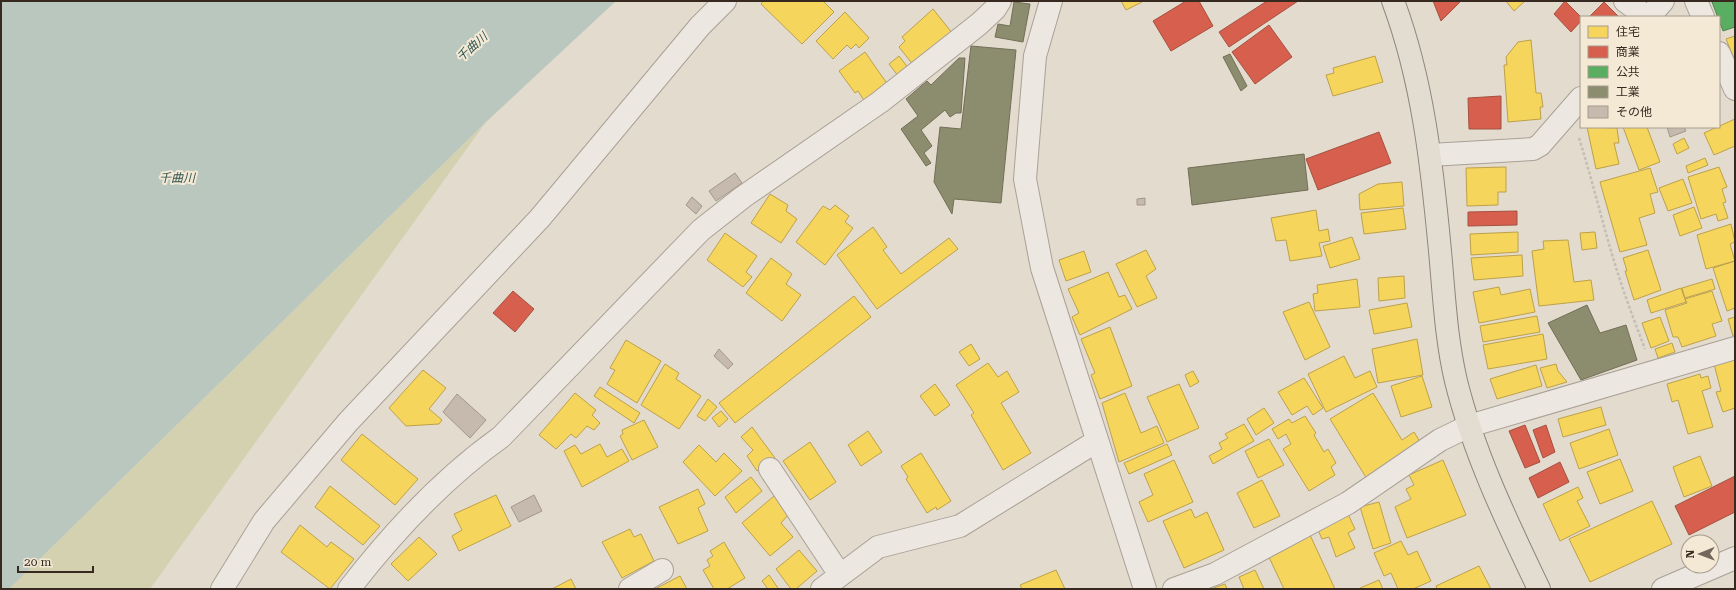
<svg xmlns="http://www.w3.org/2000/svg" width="1736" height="590" font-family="'Roboto Serif','Noto Sans JP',serif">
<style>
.green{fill:#d4d1b1}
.water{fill:#b9c7be}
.homes{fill:#f6d55c;stroke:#bda14a}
.shops{fill:#d6604d;stroke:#a65040}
.public{fill:#5aae61;stroke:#50864e}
.industry{fill:#8c8c6e;stroke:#726e57}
.building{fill:#c6baaf;stroke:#a3978d}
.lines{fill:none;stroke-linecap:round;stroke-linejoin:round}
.minor-casing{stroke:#a9a197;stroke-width:24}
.major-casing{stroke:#8e867e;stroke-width:24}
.path{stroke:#c4beb6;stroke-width:2.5;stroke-dasharray:3 2;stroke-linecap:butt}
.minor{stroke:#ece7e0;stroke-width:22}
.major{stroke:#e3dcd1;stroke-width:22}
.labels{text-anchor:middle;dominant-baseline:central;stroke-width:4;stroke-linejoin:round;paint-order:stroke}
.water-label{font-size:12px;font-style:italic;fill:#305551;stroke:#f3e9d5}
</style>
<rect width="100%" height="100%" fill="#e3dbce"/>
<!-- green -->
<path class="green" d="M 486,122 L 150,589 L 9,589 Z"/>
<!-- water -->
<path class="water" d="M 1,1 L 616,1 L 486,122 L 9,589 L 1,589 Z"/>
<!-- homes -->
<path class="homes" d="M 763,1 L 823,1 L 834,12 L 802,44 L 761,4 Z
M 1121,1 L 1141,1 L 1142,2 L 1126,10 Z
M 1506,1 L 1525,1 L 1514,11 Z
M 933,9 L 953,34 L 914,66 L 899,47 L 905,41 L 902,37 Z
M 845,12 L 869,38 L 859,48 L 856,44 L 851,49 L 847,45 L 833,59 L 816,41 Z
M 1735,36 L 1735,61 L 1726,39 Z
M 1531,40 L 1536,93 L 1541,93 L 1543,107 L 1540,107 L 1541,119 L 1508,122 L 1504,65 L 1507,65 L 1506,57 L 1518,42 Z
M 865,52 L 888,85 L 865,102 L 858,91 L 855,93 L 839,71 Z
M 899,56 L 909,69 L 899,77 L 889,64 Z
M 1375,56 L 1383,82 L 1333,96 L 1326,75 L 1334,73 L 1333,68 Z
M 1735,119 L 1735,146 L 1714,155 L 1704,133 Z
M 1587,127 L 1617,128 L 1619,143 L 1614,143 L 1619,164 L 1596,169 Z
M 1623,127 L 1647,127 L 1660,162 L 1639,170 Z
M 1684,138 L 1689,148 L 1677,154 L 1673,144 Z
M 1705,158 L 1708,165 L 1688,173 L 1686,166 Z
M 1506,167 L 1506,192 L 1498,192 L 1498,205 L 1467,206 L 1466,168 Z
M 1719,167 L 1727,187 L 1722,189 L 1726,202 L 1723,203 L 1728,218 L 1718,221 L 1716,214 L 1701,219 L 1688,177 Z
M 1650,168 L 1658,192 L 1650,194 L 1655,213 L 1639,218 L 1647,245 L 1620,252 L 1600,182 Z
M 1683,179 L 1692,203 L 1668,211 L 1659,188 Z
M 1402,182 L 1404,206 L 1360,210 L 1359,194 L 1378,184 Z
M 770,194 L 788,205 L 786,211 L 797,219 L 781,243 L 751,223 Z
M 835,205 L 849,216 L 845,222 L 853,228 L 825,265 L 796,242 L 823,206 L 830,210 Z
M 1694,207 L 1702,228 L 1680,236 L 1673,215 Z
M 1403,208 L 1406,229 L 1364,234 L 1361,213 Z
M 1316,210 L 1319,231 L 1328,229 L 1330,241 L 1319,243 L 1322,256 L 1290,261 L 1286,240 L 1276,241 L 1271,218 Z
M 1731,224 L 1735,242 L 1730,244 L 1735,261 L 1706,269 L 1697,235 Z
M 873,227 L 887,247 L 883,250 L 901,274 L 949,238 L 958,249 L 877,309 L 837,255 Z
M 1518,232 L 1518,252 L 1471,255 L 1470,234 Z
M 1595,232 L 1597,248 L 1582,250 L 1580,233 Z
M 725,233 L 757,256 L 746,272 L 752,277 L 743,287 L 707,260 Z
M 1352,237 L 1360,259 L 1330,268 L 1323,246 Z
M 1568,240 L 1574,282 L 1591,280 L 1594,300 L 1539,306 L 1532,251 L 1544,249 L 1543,241 Z
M 1146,250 L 1156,269 L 1146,276 L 1157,298 L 1137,307 L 1116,264 Z
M 1648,250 L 1661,290 L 1634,300 L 1625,271 L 1627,271 L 1623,258 Z
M 1084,251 L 1091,272 L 1066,281 L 1059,260 Z
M 1522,255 L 1523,276 L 1474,280 L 1471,258 Z
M 771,258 L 792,274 L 786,284 L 801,295 L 782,321 L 746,293 Z
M 1735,261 L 1735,308 L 1727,311 L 1713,268 Z
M 1108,272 L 1119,297 L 1125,295 L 1132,309 L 1080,335 L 1072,317 L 1079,313 L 1068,289 Z
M 1404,276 L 1405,298 L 1379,301 L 1378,278 Z
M 1357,279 L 1360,307 L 1315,311 L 1313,294 L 1318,293 L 1317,285 Z
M 1712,279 L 1715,289 L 1685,298 L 1682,288 Z
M 1499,287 L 1501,295 L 1530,289 L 1535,312 L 1479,323 L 1473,292 Z
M 1681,288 L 1686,302 L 1651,313 L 1647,300 Z
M 1712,291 L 1722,321 L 1712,324 L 1716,336 L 1682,347 L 1678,337 L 1673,337 L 1665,310 L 1687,303 L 1685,299 Z
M 854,296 L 871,317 L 735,423 L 719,403 Z
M 1309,302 L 1330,347 L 1305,360 L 1283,312 Z
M 1407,303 L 1412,327 L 1374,334 L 1369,310 Z
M 1537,316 L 1540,332 L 1483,342 L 1480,326 Z
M 1660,317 L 1669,341 L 1651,348 L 1642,323 Z
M 1735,317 L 1735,335 L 1733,336 L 1728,319 Z
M 1110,327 L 1132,386 L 1100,399 L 1091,375 L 1095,373 L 1081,339 Z
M 1543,334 L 1547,359 L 1488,369 L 1483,345 Z
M 1417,339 L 1423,375 L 1378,383 L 1372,349 Z
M 626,340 L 661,361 L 637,403 L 607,384 L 615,370 L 610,368 Z
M 1672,343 L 1675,352 L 1658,358 L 1655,349 Z
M 971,344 L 980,359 L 969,366 L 959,352 Z
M 1344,356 L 1355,378 L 1370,371 L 1377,387 L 1326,412 L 1308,374 Z
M 1735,358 L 1735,408 L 1723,412 L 1716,392 L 1721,391 L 1714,364 Z
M 988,363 L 998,377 L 1007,371 L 1019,392 L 1001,403 L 1031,453 L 1003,470 L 971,415 L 974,413 L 956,385 Z
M 665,364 L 679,373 L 676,379 L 701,396 L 679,429 L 641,405 Z
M 1556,364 L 1558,371 L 1567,382 L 1547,388 L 1540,368 Z
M 1536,365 L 1542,386 L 1497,399 L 1490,379 Z
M 423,370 L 446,388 L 429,409 L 442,420 L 439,424 L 406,426 L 389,408 Z
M 1193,371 L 1199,382 L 1190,387 L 1185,375 Z
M 1700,374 L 1701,378 L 1708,376 L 1711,388 L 1702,391 L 1713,427 L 1688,434 L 1678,400 L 1672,402 L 1667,384 Z
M 1422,376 L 1432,407 L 1401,417 L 1391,386 Z
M 1304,378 L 1323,408 L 1313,415 L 1307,406 L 1292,415 L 1278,392 Z
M 935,384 L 950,405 L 935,416 L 920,396 Z
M 1179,384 L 1199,428 L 1167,442 L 1147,397 Z
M 600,387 L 640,413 L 634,423 L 594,396 Z
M 575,393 L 596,410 L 592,415 L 600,423 L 594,430 L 587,426 L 576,438 L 571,434 L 556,449 L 539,435 Z
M 1125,393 L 1141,433 L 1157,426 L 1164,443 L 1119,462 L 1102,403 Z
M 1373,393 L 1402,440 L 1414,432 L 1422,445 L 1367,479 L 1330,419 Z
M 708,399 L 717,407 L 705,421 L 697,416 Z
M 1601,407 L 1606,425 L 1563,437 L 1558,419 Z
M 1264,408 L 1274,423 L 1256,435 L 1247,419 Z
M 721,411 L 728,419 L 719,427 L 712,418 Z
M 1305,416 L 1316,433 L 1314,435 L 1324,452 L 1328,449 L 1336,463 L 1331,467 L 1335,475 L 1309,491 L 1283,449 L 1291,444 L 1286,434 L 1278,439 L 1272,429 L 1289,419 L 1292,423 Z
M 644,420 L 658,447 L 632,460 L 620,436 L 623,434 L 622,430 Z
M 1244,424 L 1254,441 L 1213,464 L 1209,456 L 1222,449 L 1219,443 L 1228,438 L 1225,434 Z
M 752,427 L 775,458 L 757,471 L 747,456 L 753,450 L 741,437 Z
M 1609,429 L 1618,455 L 1579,469 L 1570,443 Z
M 868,431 L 882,452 L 861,466 L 848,445 Z
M 362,434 L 418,479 L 395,505 L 341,460 Z
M 1269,439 L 1284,465 L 1258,478 L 1245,451 Z
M 810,442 L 836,482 L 810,500 L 783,461 Z
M 600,444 L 607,457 L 622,449 L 629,461 L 582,487 L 564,451 L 575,445 L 581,454 Z
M 1167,444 L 1172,455 L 1129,474 L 1124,463 Z
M 699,445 L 716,462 L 724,453 L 742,471 L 715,496 L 683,462 Z
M 921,453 L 951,501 L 937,510 L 936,507 L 927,513 L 906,479 L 908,477 L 901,466 Z
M 1700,456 L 1712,486 L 1684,497 L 1673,467 Z
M 1620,459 L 1633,491 L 1600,504 L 1587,472 Z
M 1174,460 L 1193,502 L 1148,522 L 1139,502 L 1153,495 L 1144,474 Z
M 1443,460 L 1466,515 L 1407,538 L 1395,507 L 1411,499 L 1406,489 L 1414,485 L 1409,475 Z
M 751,477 L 762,491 L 736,513 L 725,497 Z
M 1262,480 L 1280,516 L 1254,528 L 1237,493 Z
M 330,486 L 380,526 L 363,545 L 315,507 Z
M 1578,487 L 1583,498 L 1577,501 L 1590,526 L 1560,541 L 1543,504 Z
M 698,489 L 705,504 L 698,508 L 708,531 L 678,544 L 659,507 Z
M 780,491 L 788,498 L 781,506 L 789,514 L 781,523 L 793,537 L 770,556 L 742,523 Z
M 496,495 L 511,526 L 459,551 L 452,536 L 462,530 L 454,514 Z
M 1652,501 L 1672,544 L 1590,582 L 1569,539 Z
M 1379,502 L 1391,543 L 1373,549 L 1360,507 Z
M 1191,509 L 1195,518 L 1207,512 L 1224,550 L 1184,568 L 1163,521 Z
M 1348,514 L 1355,529 L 1348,533 L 1355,548 L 1336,557 L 1329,537 L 1322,539 L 1318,530 Z
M 300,525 L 327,547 L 331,542 L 354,559 L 330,589 L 281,552 Z
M 630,529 L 634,537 L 641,534 L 654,561 L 622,578 L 602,542 Z
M 1310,535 L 1335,589 L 1284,589 L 1268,555 Z
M 419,537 L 437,554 L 408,581 L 391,564 Z
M 1401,541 L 1408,555 L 1417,551 L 1431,581 L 1413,589 L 1398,589 L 1391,573 L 1384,576 L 1374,553 Z
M 724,542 L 745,578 L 727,589 L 714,589 L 703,570 L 710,566 L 707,560 L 713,556 L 710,551 Z
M 799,550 L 817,571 L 796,589 L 791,589 L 776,569 Z
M 1479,566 L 1491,589 L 1437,589 L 1436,586 Z
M 1056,570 L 1065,589 L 1022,589 L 1020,585 Z
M 1255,570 L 1264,589 L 1244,589 L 1239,577 Z
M 769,575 L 778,588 L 777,589 L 768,589 L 762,581 Z
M 680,576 L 687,589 L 655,589 Z
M 571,579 L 576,589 L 552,589 Z
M 1379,580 L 1383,589 L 1360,589 L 1360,588 Z
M 1225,584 L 1227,589 L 1211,589 Z"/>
<!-- shops -->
<path class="shops" d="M 1186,1 L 1199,1 L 1213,26 L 1171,51 L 1153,21 Z
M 1267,1 L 1298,1 L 1229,47 L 1219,32 Z
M 1433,1 L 1461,1 L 1441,21 Z
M 1565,1 L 1581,17 L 1581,21 L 1571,32 L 1554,14 Z
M 1604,2 L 1619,17 L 1589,17 Z
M 1269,25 L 1292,57 L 1255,84 L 1232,52 Z
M 1501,96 L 1501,129 L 1469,129 L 1468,98 Z
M 1379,132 L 1391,163 L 1318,190 L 1306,159 Z
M 1517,211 L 1517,225 L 1468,226 L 1468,212 Z
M 513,291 L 534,309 L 515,332 L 493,313 Z
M 1525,425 L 1540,462 L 1525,468 L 1509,431 Z
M 1546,425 L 1555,452 L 1543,458 L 1533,430 Z
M 1560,462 L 1569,482 L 1538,498 L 1529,478 Z
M 1735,476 L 1735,512 L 1689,535 L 1675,506 Z"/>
<!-- public -->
<path class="public" d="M 1715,1 L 1735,1 L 1735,27 L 1723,31 L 1712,2 Z"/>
<!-- industry -->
<path class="industry" d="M 1014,2 L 1030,4 L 1023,42 L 995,37 L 998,24 L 1010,26 Z
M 971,46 L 1016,50 L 1001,203 L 954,199 L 952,214 L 934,182 L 940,127 L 961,129 Z
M 1230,54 L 1247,86 L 1241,91 L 1223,57 Z
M 959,58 L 965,58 L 961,113 L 956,113 L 950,117 L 945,110 L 921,130 L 932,146 L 924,153 L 931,163 L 926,166 L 901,129 L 918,116 L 906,99 L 927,81 L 931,85 Z
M 1304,154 L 1308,190 L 1192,205 L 1188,168 Z
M 1587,305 L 1600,333 L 1626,325 L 1637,360 L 1581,380 L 1548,323 Z"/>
<!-- building -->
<path class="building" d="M 1667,127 L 1684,127 L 1686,131 L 1670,137 Z
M 735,173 L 742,183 L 716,201 L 709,191 Z
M 692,197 L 702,206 L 696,214 L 686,205 Z
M 1145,198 L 1145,205 L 1137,205 L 1137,199 Z
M 719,349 L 733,364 L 728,369 L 714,356 Z
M 457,394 L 486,420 L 470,438 L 443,412 Z
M 534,495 L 542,511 L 519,522 L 511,507 Z"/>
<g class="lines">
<defs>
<path id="minor" d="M 1051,1 L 1035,56 L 1025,179 L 1042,268 L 1145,589
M 1625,1 L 1647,17
M 1696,1 L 1703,17
M 1649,17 L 1663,1
M 1719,53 L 1735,89
M 1430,155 L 1533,149 L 1540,145 L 1581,98
M 770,469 L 840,575
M 222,589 L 264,521 L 348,422 L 540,218 L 700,26 L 725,1
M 349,589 C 393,532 442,479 501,437 L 701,230 L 743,197 L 880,102 L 979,24 L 995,9 L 1000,1
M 630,589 L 662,570
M 822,589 L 878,547 L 960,526 L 1097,441
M 1174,589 L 1215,574 L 1348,503 L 1440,440 L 1469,426 L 1735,348
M 1663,589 L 1735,558"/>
<path id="major" d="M 1393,1 C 1423,81 1432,166 1440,251 C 1444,294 1446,339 1456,381 C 1474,454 1507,522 1539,589"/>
</defs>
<!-- minor casing -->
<use href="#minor" class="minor-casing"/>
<!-- major casing -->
<use href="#major" class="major-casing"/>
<!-- path -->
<path class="path" d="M 1579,138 C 1590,173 1599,209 1609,244 C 1619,280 1632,315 1645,349"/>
<!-- minor -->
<use href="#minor" class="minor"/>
<!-- major -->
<use href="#major" class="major"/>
</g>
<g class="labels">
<!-- water labels -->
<g class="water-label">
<text transform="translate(472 47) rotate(-42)">千曲川</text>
<text x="177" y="178">千曲川</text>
</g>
</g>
<!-- border -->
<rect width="1736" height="590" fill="none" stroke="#372920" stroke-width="4"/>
<!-- legend -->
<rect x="1580" y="16" width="140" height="112" fill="#f3e9d5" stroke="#a89c8d"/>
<rect x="1588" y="26" width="20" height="12" fill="#f6d55c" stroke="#a89c8d"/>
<text x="1616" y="36" font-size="12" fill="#372920">住宅</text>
<rect x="1588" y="46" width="20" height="12" fill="#d6604d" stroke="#a89c8d"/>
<text x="1616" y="56" font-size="12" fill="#372920">商業</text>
<rect x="1588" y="66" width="20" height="12" fill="#5aae61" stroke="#a89c8d"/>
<text x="1616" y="76" font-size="12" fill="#372920">公共</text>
<rect x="1588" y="86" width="20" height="12" fill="#8c8c6e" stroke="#a89c8d"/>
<text x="1616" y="96" font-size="12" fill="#372920">工業</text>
<rect x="1588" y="106" width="20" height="12" fill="#c6baaf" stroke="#a89c8d"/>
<text x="1616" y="116" font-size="12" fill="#372920">その他</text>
<!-- north arrow -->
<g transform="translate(1700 554) rotate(269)"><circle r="19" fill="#f3e9d5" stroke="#a89c8d"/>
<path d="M0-3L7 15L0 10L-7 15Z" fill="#73675d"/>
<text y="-6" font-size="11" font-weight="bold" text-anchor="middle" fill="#372920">N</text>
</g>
<!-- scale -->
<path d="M18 566v6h75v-6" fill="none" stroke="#372920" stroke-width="2"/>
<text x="24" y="566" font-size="12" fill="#372920" stroke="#f3e9d5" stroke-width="3" paint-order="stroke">20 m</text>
</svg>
